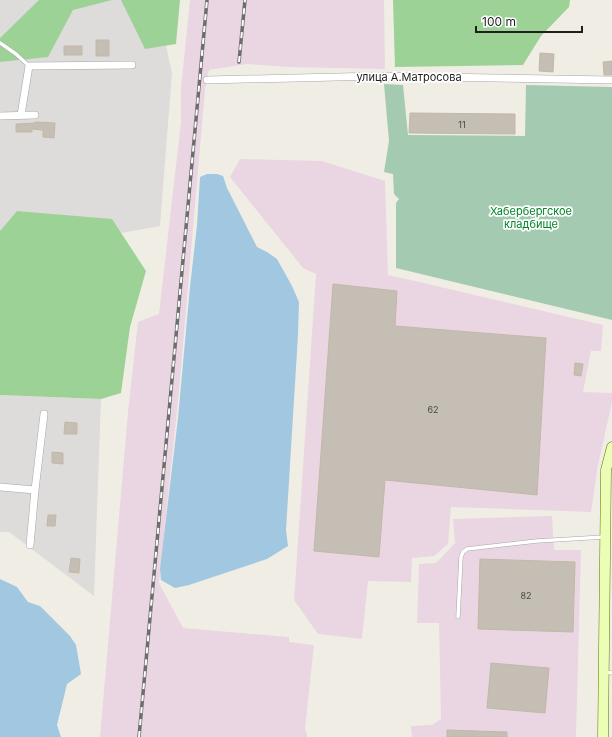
<svg xmlns="http://www.w3.org/2000/svg" width="612" height="737" font-family="Inter,sans-serif">
<style>
.residential{fill:#dddcdb}
.industrial{fill:#ead6e2}
.forest{fill:#9dd297}
.cemetery{fill:#a4cab1}
.water{fill:#a2c7e0}
.building{fill:#c5beb4;stroke:#c3b8a6}
.lines{fill:none;stroke-linecap:round;stroke-linejoin:round}
.service-casing{stroke:#a6a6a6;stroke-width:4.5}
.minor-casing{stroke:#a6a6a6;stroke-width:8}
.secondary-casing{stroke:#587b00;stroke-width:11}
.service{stroke:#fff;stroke-width:3.5}
.minor{stroke:#fff;stroke-width:7}
.secondary{stroke:#ecfdb5;stroke-width:10}
.rail-casing{stroke:#6d6d6d;stroke-width:3.5}
.rail{stroke:#fff;stroke-width:2;stroke-dasharray:6;stroke-linecap:butt}
.labels{text-anchor:middle;dominant-baseline:central;stroke-width:3.5;stroke-linejoin:round;paint-order:stroke}
.number-label{font-size:9px;fill:#484744}
.street-label{font-size:11px;fill:#1f1f1f;stroke:#fff}
.park-label{font-size:11px;fill:#058427;stroke:#fff}
</style>
<rect width="100%" height="100%" fill="#f0eee4"/>
<!-- residential -->
<path class="residential" d="M 0,0 L 156,0 L 172,73 L 160,226 L 0,255 Z
M 0,395 L 101,399 L 94,596 L 9,532 L 0,532 Z"/>
<!-- industrial -->
<path class="industrial" d="M 190,0 L 384,0 L 385,69 L 287,67 L 247,64 L 209,70 L 205,90 L 179,391 L 159,583 L 183,628 L 289,637 L 289,642 L 314,645 L 305,729 L 307,734 L 307,737 L 100,737 L 128,412 L 138,322 L 159,314 L 181,122 L 181,88 Z
M 240,159 L 322,161 L 385,181 L 388,275 L 415,281 L 603,325 L 601,351 L 591,351 L 583,392 L 612,393 L 612,402 L 598,465 L 591,512 L 451,507 L 448,544 L 434,556 L 412,558 L 411,582 L 368,581 L 362,639 L 318,634 L 294,600 L 316,274 L 303,268 L 230,177 Z
M 552,516 L 554,550 L 581,550 L 576,737 L 412,737 L 411,726 L 432,725 L 441,719 L 439,623 L 417,623 L 419,564 L 436,563 L 455,543 L 453,519 Z"/>
<!-- forest -->
<path class="forest" d="M 39,0 L 112,0 L 73,10 L 48,57 L 0,62 L 0,38 Z
M 121,0 L 180,0 L 176,44 L 145,49 Z
M 393,0 L 570,0 L 569,7 L 541,36 L 523,65 L 395,67 Z
M 17,211 L 112,219 L 146,271 L 130,327 L 121,393 L 101,399 L 0,395 L 0,231 Z"/>
<!-- cemetery -->
<path class="cemetery" d="M 384,84 L 403,85 L 408,135 L 525,136 L 526,85 L 612,87 L 612,320 L 396,268 L 396,203 L 399,199 L 394,194 L 393,174 L 384,172 L 389,141 Z"/>
<!-- water -->
<path class="water" d="M 207,174 L 217,174 L 223,176 L 227,188 L 257,247 L 267,252 L 277,259 L 292,286 L 299,302 L 298,335 L 286,530 L 288,546 L 267,559 L 189,585 L 175,588 L 161,580 L 160,569 L 178,418 L 190,287 L 197,225 L 200,177 Z
M 0,579 L 17,587 L 28,602 L 40,606 L 70,636 L 76,645 L 81,674 L 67,684 L 57,725 L 61,737 L 0,737 Z"/>
<!-- building -->
<path class="building" d="M 96,40 L 109,40 L 109,56 L 96,56 Z
M 64,46 L 82,46 L 82,55 L 64,55 Z
M 540,53 L 554,54 L 553,72 L 539,71 Z
M 612,61 L 612,75 L 604,75 L 603,62 Z
M 410,113 L 515,114 L 515,134 L 409,133 Z
M 35,122 L 55,123 L 54,138 L 43,137 L 43,130 L 32,129 L 32,132 L 16,132 L 16,124 L 35,123 Z
M 333,284 L 397,291 L 395,326 L 546,338 L 537,495 L 385,480 L 379,557 L 314,551 Z
M 575,363 L 583,364 L 581,376 L 574,375 Z
M 65,422 L 77,423 L 77,434 L 64,434 Z
M 52,452 L 63,453 L 63,464 L 52,463 Z
M 48,515 L 56,515 L 55,526 L 47,526 Z
M 71,558 L 80,559 L 79,573 L 69,572 Z
M 480,559 L 575,562 L 573,632 L 478,629 Z
M 491,663 L 549,668 L 545,713 L 487,708 Z
M 447,730 L 507,732 L 507,737 L 447,737 Z"/>
<g class="lines">
<defs>
<path id="service" d="M 0,43 L 16,54 L 29,66
M 458,617 L 461,557 L 463,552 L 467,549 L 537,541 L 604,537
M 605,672 L 612,673"/>
<path id="minor" d="M 207,80 L 379,76 L 612,80
M 21,115 L 29,66 L 132,65
M 0,116 L 35,115
M 0,487 L 35,490
M 30,545 L 35,490 L 44,414"/>
<path id="secondary" d="M 603,737 L 606,470 L 612,447"/>
</defs>
<!-- service casing -->
<use href="#service" class="service-casing"/>
<!-- minor casing -->
<use href="#minor" class="minor-casing"/>
<!-- secondary casing -->
<use href="#secondary" class="secondary-casing"/>
<!-- service -->
<use href="#service" class="service"/>
<!-- minor -->
<use href="#minor" class="minor"/>
<!-- secondary -->
<use href="#secondary" class="secondary"/>
<defs>
<path id="rail" d="M 239,62 L 245,0
M 139,737 L 207,0"/>
</defs>
<!-- rail casing -->
<use href="#rail" class="rail-casing"/>
<!-- rail -->
<use href="#rail" class="rail"/>
</g>
<g class="labels">
<!-- number labels -->
<g class="number-label">
<text x="462" y="124">11</text>
<text x="433" y="409">62</text>
<text x="526" y="595">82</text>
</g>
<!-- street labels -->
<g class="street-label">
<text x="409" y="77">улица А.Матросова</text>
</g>
<!-- park labels -->
<g class="park-label">
<text x="531" y="211">Хабербергское<tspan x="531" dy="13">кладбище</tspan></text>
</g>
</g>
<!-- scale -->
<path d="M476 26v6h106v-6" fill="none" stroke="#1f1f1f" stroke-width="2"/>
<text x="482" y="26" font-size="12" fill="#1f1f1f" stroke="#ffffff" stroke-width="3" paint-order="stroke">100 m</text>
</svg>
